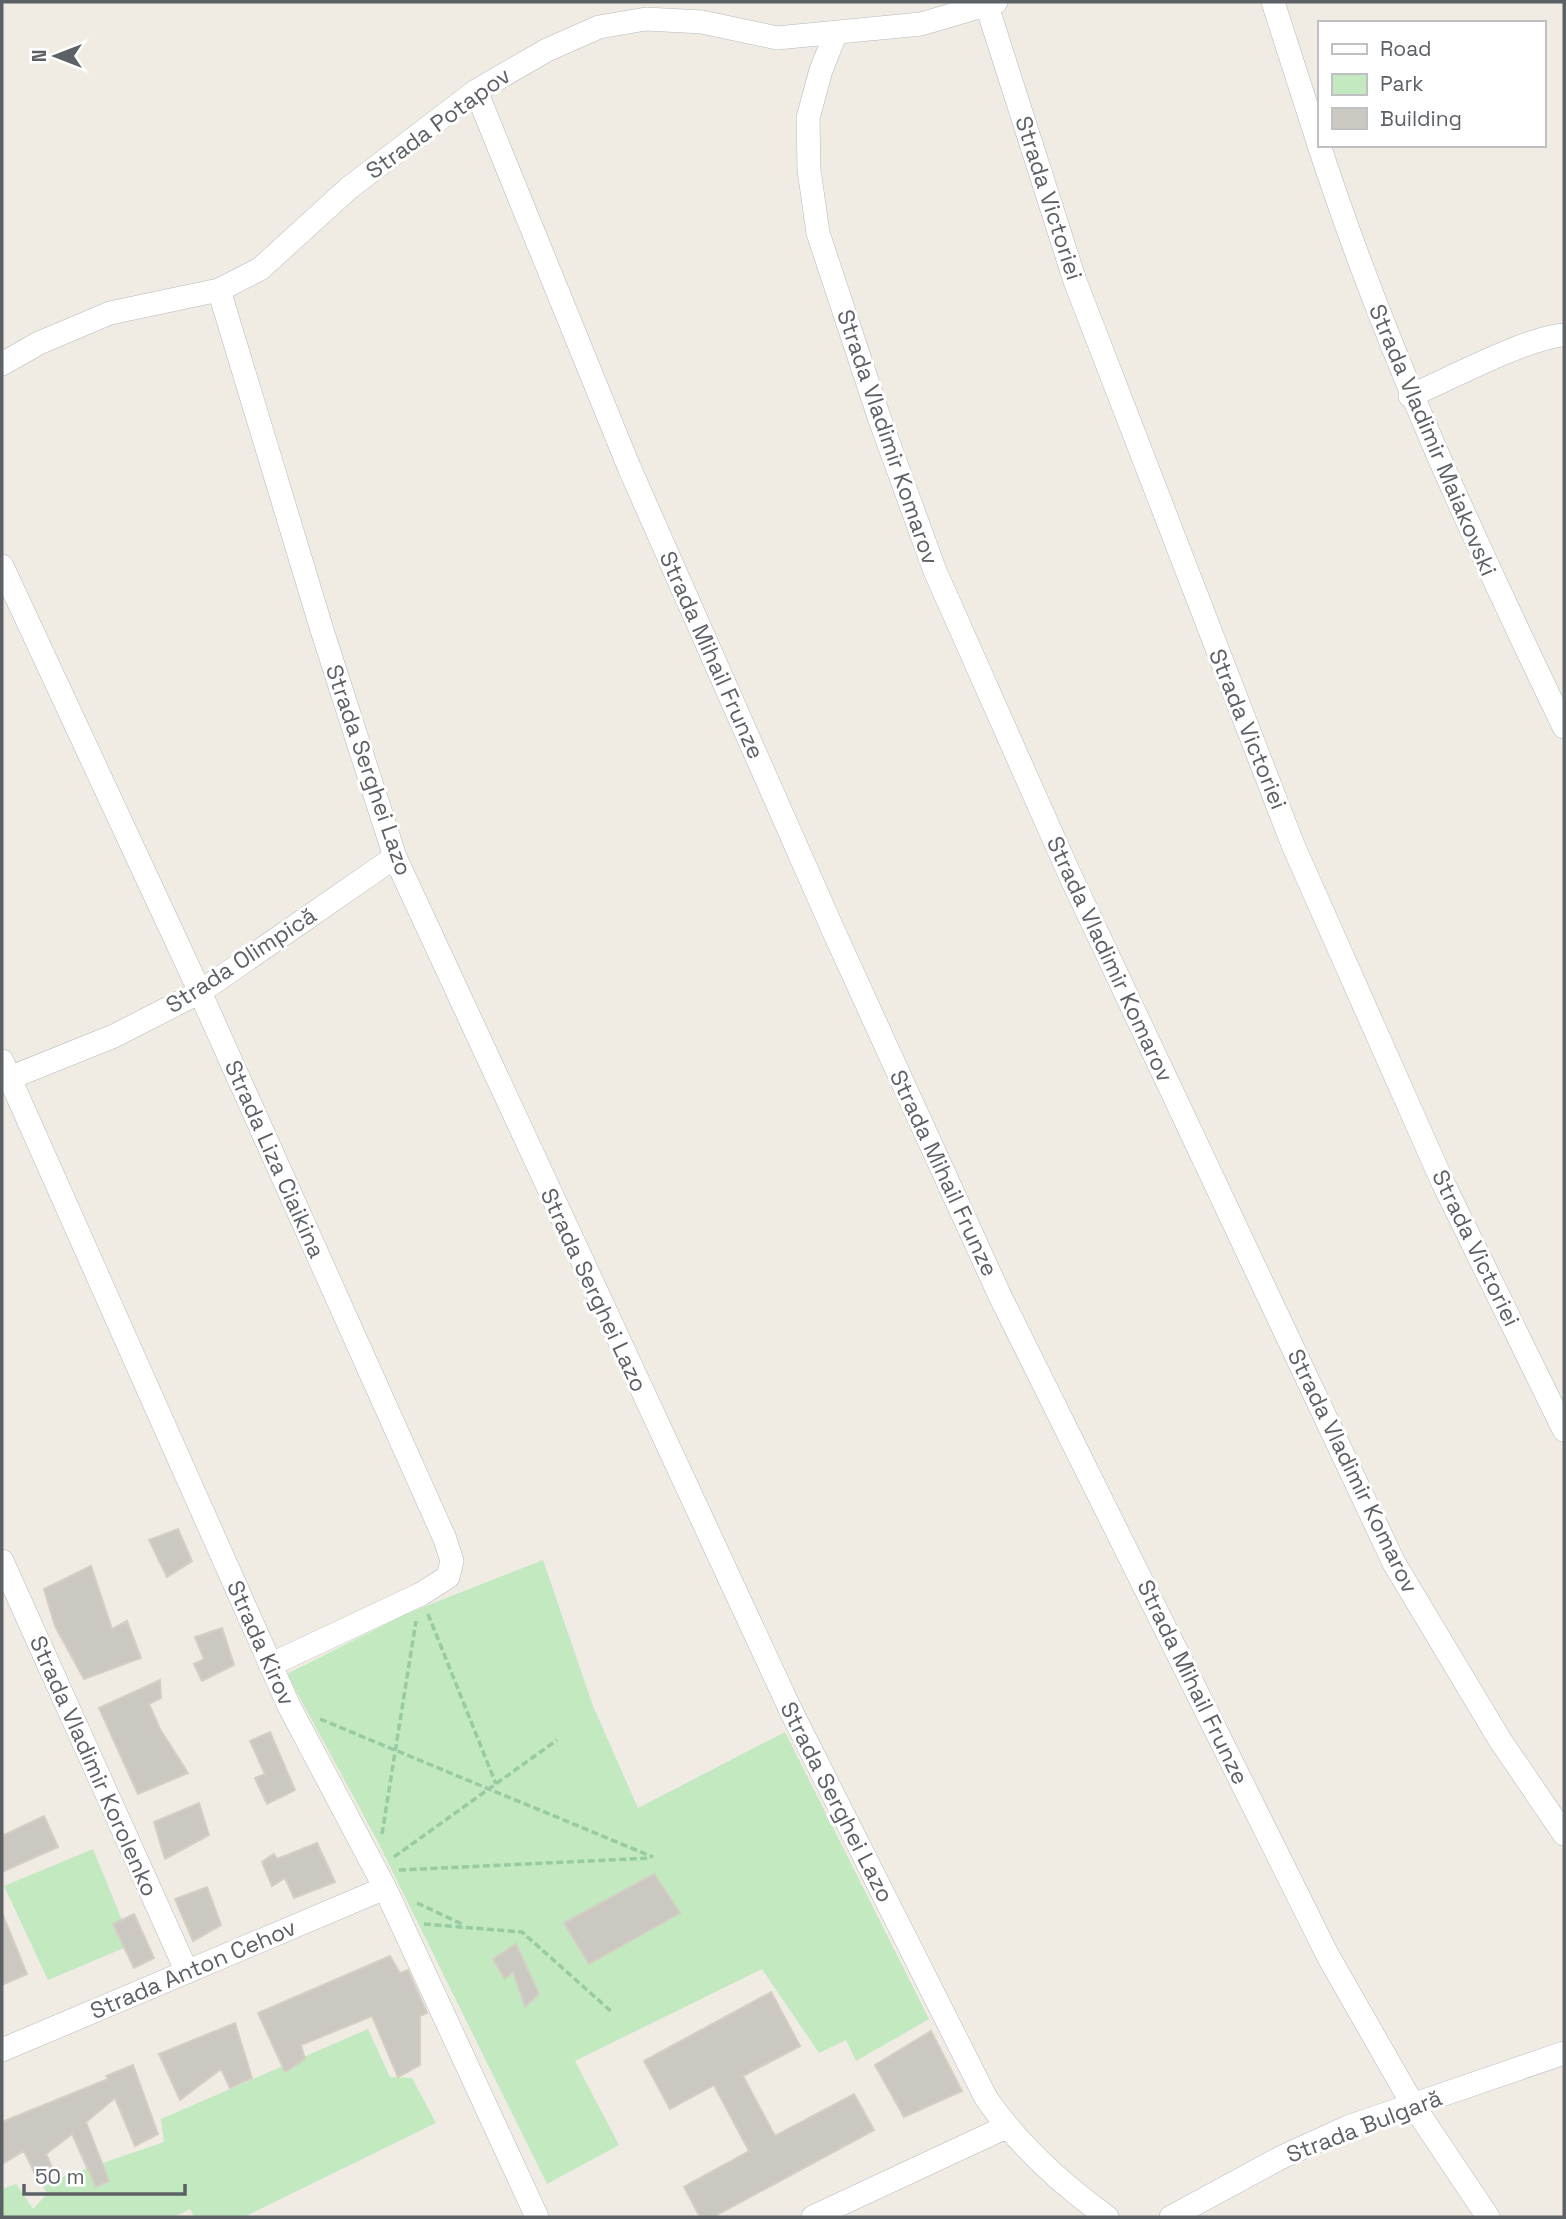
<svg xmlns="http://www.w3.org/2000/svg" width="1566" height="2219" font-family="'Space Grotesk',sans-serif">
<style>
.green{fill:#c2e9bf}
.building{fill:#cbc7c1;stroke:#d5cec2;stroke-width:2}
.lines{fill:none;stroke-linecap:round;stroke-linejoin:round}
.minor-casing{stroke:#b5b8bc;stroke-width:24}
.path{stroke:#98cba3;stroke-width:3.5;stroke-dasharray:7 3.5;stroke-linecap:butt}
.minor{stroke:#fff;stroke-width:23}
.labels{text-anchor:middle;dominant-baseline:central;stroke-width:6;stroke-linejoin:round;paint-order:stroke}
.street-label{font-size:23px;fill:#5c6166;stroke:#fff}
</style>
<rect width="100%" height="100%" fill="#f0ece4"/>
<!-- green -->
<path class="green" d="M 543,1560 L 593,1706 L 638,1808 L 785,1732 L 929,2019 L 856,2061 L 846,2040 L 819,2053 L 762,1969 L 575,2061 L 619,2145 L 547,2184 L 377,1840 L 287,1674 L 408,1613 Z
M 93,1849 L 122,1920 L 113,1924 L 124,1948 L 48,1980 L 4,1886 Z
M 368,2029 L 390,2077 L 412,2078 L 436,2123 L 244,2217 L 194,2217 L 190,2209 L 174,2217 L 2,2217 L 2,2189 L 16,2184 L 33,2209 L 47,2194 L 42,2184 L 164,2142 L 161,2119 Z"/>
<!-- building -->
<path class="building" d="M 178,1529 L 192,1561 L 167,1577 L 149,1540 Z
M 91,1566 L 112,1629 L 127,1621 L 141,1658 L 84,1679 L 55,1626 L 44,1589 Z
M 222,1628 L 234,1665 L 202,1681 L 194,1664 L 204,1659 L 195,1637 Z
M 160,1680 L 161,1698 L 149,1704 L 160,1729 L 188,1773 L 138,1794 L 99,1708 Z
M 270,1732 L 295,1790 L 267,1804 L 255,1778 L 265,1774 L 250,1741 Z
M 199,1803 L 209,1835 L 165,1859 L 154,1822 Z
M 44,1816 L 58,1847 L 2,1872 L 2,1836 Z
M 317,1843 L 335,1882 L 294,1898 L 285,1878 L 272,1886 L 262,1862 L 274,1854 L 277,1859 Z
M 654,1874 L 680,1913 L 589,1964 L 564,1923 Z
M 207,1887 L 221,1925 L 193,1941 L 175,1899 Z
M 2,1913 L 27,1974 L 2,1985 Z
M 134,1914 L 154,1958 L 134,1968 L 113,1924 Z
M 516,1944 L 539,1994 L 525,2007 L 513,1971 L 505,1979 L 493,1959 Z
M 390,1956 L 400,1973 L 408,1970 L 427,2013 L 420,2016 L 420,2065 L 398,2077 L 372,2016 L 301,2045 L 305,2059 L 285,2072 L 258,2013 Z
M 771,1992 L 800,2046 L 743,2076 L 775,2136 L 854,2094 L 874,2130 L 713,2217 L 700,2217 L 684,2187 L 749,2151 L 714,2085 L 670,2109 L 644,2061 Z
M 235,2023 L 252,2078 L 230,2088 L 221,2069 L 180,2100 L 159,2054 Z
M 931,2031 L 962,2091 L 904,2117 L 875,2065 Z
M 133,2065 L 158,2134 L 135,2146 L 115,2098 L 86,2122 L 109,2181 L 96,2187 L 72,2134 L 46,2154 L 54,2172 L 37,2178 L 24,2151 L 2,2164 L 2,2122 L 108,2079 L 106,2076 Z"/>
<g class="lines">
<defs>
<path id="minor" d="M 1273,2 L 1319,145
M 987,6 L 1075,281 L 1293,845 L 1443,1183 L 1564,1430
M 836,33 L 821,70 L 808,118 L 809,170 L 818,233 L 879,417 L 935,571 L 1069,873 L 1394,1563 L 1500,1740 L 1564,1834
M 476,91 L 629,467 L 834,932 L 1000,1296 L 1328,1956 L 1413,2105 L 1488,2217
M 1319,145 C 1386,350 1471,534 1564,727
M 219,290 L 322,630 L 395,857 L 791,1711 L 986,2098 C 1019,2146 1060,2183 1107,2217
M 2,364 L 39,343 L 110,313 L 219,290 L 260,269 L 349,188 L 476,91 L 547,50 L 599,27 L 646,19 L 702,22 L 777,38 L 921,24 L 996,2
M 1410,396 C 1447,380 1528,337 1564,335
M 2,566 L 200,992 L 445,1539 L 452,1561 L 448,1577 L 421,1594 L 270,1665
M 2,1061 L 289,1706 L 385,1888 L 537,2217
M 2,1081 L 114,1036 L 200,992 L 395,857
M 2,1561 L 187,1972
M 2,2050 L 385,1888
M 813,2217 L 1006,2127
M 1171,2217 L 1280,2158 L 1348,2127 L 1564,2053"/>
</defs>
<!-- minor casing -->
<use href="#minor" class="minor-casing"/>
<!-- path -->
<path class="path" d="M 428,1614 L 496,1784
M 320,1719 L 653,1857
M 382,1834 L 416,1621
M 394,1857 L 557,1740
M 399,1870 L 650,1858
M 417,1903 L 464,1925
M 424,1924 L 522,1932 L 613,2013"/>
<!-- minor -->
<use href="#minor" class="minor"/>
</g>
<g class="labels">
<!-- street labels -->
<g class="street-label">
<text transform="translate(438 123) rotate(-36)">Strada Potapov</text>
<text transform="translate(1049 198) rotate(72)">Strada Victoriei</text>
<text transform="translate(888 437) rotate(71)">Strada Vladimir Komarov</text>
<text transform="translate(1433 440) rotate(67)">Strada Vladimir Maiakovski</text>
<text transform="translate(712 655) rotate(66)">Strada Mihail Frunze</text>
<text transform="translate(1248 729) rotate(68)">Strada Victoriei</text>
<text transform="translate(369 770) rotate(71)">Strada Serghei Lazo</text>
<text transform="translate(1110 959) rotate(65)">Strada Vladimir Komarov</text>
<text transform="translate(241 960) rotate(-33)">Strada Olimpică</text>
<text transform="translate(275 1159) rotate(66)">Strada Liza Ciaikina</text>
<text transform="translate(944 1173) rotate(65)">Strada Mihail Frunze</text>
<text transform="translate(1476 1248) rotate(64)">Strada Victoriei</text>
<text transform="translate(594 1290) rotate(65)">Strada Serghei Lazo</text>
<text transform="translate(1353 1471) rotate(64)">Strada Vladimir Komarov</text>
<text transform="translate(261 1643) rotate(66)">Strada Kirov</text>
<text transform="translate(1193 1682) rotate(64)">Strada Mihail Frunze</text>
<text transform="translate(94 1766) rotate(66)">Strada Vladimir Korolenko</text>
<text transform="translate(837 1802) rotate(63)">Strada Serghei Lazo</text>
<text transform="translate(193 1969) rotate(-23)">Strada Anton Cehov</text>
<text transform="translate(1364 2126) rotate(-21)">Strada Bulgară</text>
</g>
</g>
<!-- border -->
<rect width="1566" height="2219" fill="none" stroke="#5c6166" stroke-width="7"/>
<!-- legend -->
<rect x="1318" y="21" width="228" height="126" fill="#ffffff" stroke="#bec0c2" stroke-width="2"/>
<rect x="1332" y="44" width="35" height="10" fill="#ffffff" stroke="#bec0c2" stroke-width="2"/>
<text x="1380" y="56" font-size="21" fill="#5c6166">Road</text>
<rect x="1332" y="74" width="35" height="21" fill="#c2e9bf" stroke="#bec0c2" stroke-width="2"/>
<text x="1380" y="91" font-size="21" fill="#5c6166">Park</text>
<rect x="1332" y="108" width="35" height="21" fill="#cbc7c1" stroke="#bec0c2" stroke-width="2"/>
<text x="1380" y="126" font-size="21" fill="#5c6166">Building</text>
<!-- north arrow -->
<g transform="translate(56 56) rotate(270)" stroke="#ffffff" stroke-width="5" paint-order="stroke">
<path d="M0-5L12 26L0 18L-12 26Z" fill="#5c6166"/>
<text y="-10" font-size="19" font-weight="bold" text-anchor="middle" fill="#5c6166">N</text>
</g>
<!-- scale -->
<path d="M24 2184v10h161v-10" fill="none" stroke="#5c6166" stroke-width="3.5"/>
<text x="35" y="2184" font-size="21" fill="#5c6166" stroke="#ffffff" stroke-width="5" paint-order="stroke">50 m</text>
</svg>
